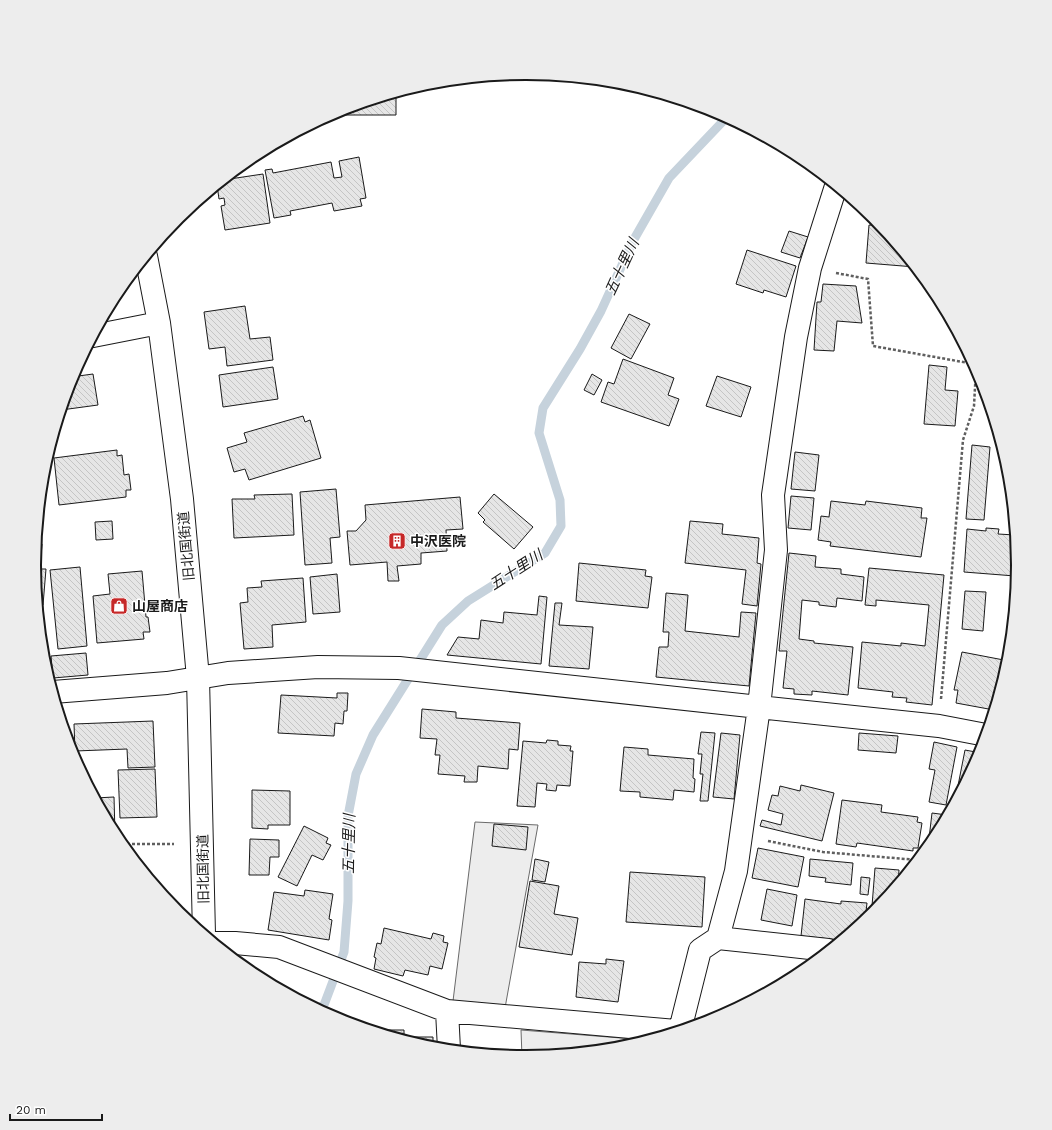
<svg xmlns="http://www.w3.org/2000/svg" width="1052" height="1130" font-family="'Work Sans','Noto Sans JP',sans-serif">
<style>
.parking{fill:#ededed;stroke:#6a6a6a}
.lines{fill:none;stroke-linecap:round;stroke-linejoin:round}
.stream{stroke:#c6d2dc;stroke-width:9}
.building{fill:url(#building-back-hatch);stroke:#1a1a1a}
.minor-casing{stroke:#1a1a1a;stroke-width:24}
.path{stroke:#5f5f5f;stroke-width:2.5;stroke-dasharray:3 2;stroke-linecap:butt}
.minor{stroke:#fff;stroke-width:22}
.labels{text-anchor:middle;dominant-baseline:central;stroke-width:3;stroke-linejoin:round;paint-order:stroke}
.poi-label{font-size:14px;font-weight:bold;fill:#1a1a1a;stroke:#fff;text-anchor:start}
.street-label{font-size:14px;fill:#1a1a1a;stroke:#fff}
.water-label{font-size:15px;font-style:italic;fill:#1a1a1a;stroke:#fff}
.rim{fill:none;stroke:#1a1a1a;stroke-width:2}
</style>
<defs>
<pattern id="building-back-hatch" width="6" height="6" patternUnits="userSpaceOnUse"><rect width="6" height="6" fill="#e6e6e6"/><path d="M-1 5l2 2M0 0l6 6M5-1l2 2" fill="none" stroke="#c5c5c5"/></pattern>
</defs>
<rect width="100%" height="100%" fill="#fff"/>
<!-- parking -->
<path class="parking" d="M 475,822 L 538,825 L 505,1008 L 453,1001 Z
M 521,1030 L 646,1040 L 622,1048 L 526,1057 L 522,1057 Z"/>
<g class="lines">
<!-- stream -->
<path class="stream" d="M 317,1009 L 324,1005 L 344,952 L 348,901 L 348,816 L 356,774 L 373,735 L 442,625 L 468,601 L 545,553 L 561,526 L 560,500 L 539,433 L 543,408 L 580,349 L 601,311 L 633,241 L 669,178 L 727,117"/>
</g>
<!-- building -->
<path class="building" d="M 396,93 L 396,115 L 336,115 L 336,111 L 338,110 Z
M 359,157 L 366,198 L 360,199 L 362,206 L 334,211 L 332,203 L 290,211 L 291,215 L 274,218 L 265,170 L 272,169 L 273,173 L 331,162 L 334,178 L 342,177 L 339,161 Z
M 263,174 L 270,223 L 225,230 L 221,206 L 225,205 L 224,198 L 219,199 L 217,185 L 223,180 Z
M 869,225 L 881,226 L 915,267 L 866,263 Z
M 789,231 L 808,237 L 800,258 L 781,252 Z
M 747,250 L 796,266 L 786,297 L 764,290 L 763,293 L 736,284 Z
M 823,284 L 856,286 L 862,323 L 837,321 L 834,351 L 814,350 L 817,302 L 821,302 Z
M 245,306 L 250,339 L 270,337 L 273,360 L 227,366 L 225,347 L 209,349 L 204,312 Z
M 629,314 L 650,324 L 631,359 L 611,348 Z
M 623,359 L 674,378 L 668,395 L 679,399 L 669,426 L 601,402 L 608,382 L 614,384 Z
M 929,365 L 947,367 L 945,390 L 958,391 L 955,426 L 924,424 Z
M 273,367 L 278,399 L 223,407 L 219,375 Z
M 93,374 L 98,405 L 61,410 L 71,377 Z
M 592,374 L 602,380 L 594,395 L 584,390 Z
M 717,376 L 751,387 L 741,417 L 706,406 Z
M 303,416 L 305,422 L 310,420 L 321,458 L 249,480 L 245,469 L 234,472 L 227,448 L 247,442 L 244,433 Z
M 972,445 L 990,447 L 984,520 L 966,519 Z
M 117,450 L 117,456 L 122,455 L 124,475 L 129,474 L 131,490 L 126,490 L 126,497 L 59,505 L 54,458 Z
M 795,452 L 819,455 L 815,491 L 791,489 Z
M 336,489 L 340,537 L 330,538 L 332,563 L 305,565 L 300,492 Z
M 292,494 L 294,535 L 234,538 L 232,499 L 255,499 L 254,495 Z
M 494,494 L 533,527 L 514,549 L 483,522 L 485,520 L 478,513 Z
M 791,496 L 814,498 L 811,530 L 788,528 Z
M 460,497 L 463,529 L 446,530 L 447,551 L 421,553 L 421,564 L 397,566 L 399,581 L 388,581 L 387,562 L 350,565 L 347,531 L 356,531 L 366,520 L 365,505 Z
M 831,501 L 865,505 L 866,501 L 922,508 L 921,518 L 927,518 L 921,557 L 830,546 L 831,542 L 818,540 L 821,516 L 829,517 Z
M 112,521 L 113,539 L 96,540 L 95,522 Z
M 690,521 L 723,524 L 722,534 L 759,538 L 757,563 L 761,564 L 757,606 L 742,604 L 746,570 L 685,563 Z
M 986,528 L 999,529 L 998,534 L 1015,535 L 1017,553 L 1015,576 L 964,572 L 967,529 L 986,531 Z
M 36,544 L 42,544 L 40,569 L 46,569 L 43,605 L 38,605 L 34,565 Z
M 789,553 L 816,556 L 815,567 L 841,569 L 841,574 L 864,577 L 862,601 L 837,598 L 836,607 L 819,605 L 819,602 L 802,600 L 799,639 L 814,641 L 814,643 L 853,647 L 848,695 L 812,691 L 812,695 L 794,694 L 794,689 L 783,688 L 787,651 L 779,651 Z
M 579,563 L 646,570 L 645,576 L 652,577 L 648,608 L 576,601 Z
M 80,567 L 87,646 L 58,649 L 50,570 Z
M 869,568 L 944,575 L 932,705 L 906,702 L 907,698 L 892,697 L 893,692 L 858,688 L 862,642 L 901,646 L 901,643 L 925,646 L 929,605 L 876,600 L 876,606 L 865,605 Z
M 142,571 L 146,617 L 148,617 L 150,632 L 143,632 L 144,639 L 97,643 L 93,596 L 110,594 L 108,574 Z
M 337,574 L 340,612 L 313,614 L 310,577 Z
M 303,578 L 306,622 L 272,625 L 273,647 L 244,649 L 240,603 L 248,602 L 247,588 L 262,587 L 261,581 Z
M 965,591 L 986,592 L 983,631 L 962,629 Z
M 666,593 L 688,595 L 685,631 L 739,637 L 741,612 L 756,613 L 749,686 L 656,677 L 659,647 L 668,647 L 669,632 L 663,632 Z
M 539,596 L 547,597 L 541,664 L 447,655 L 458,637 L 479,639 L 481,620 L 503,623 L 504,612 L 537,615 Z
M 555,603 L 562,603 L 559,625 L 593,627 L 589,669 L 549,666 Z
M 962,652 L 1009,661 L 994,710 L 956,703 L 958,690 L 954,690 Z
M 86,653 L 88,675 L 53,678 L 51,656 Z
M 337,693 L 348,693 L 347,711 L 344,711 L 343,724 L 335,723 L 334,736 L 278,733 L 281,695 L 337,698 Z
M 422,709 L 456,712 L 456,718 L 520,723 L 518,750 L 509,749 L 508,769 L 478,766 L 477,782 L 464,782 L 465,776 L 438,774 L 440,755 L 435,755 L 437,739 L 420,738 Z
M 153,721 L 155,767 L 128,768 L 127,749 L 75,751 L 74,724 Z
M 701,732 L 715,733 L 708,801 L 700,801 L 703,774 L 700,774 L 702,754 L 698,754 Z
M 721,733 L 740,735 L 734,799 L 713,797 Z
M 859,733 L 898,736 L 896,753 L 858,750 Z
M 547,740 L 558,741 L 558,745 L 571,746 L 570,751 L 573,751 L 570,786 L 557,785 L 556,791 L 546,790 L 547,784 L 537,783 L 535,807 L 517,806 L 523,741 L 546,743 Z
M 934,742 L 957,747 L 946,805 L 929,802 L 935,770 L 929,769 Z
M 624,747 L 648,749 L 648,755 L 694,759 L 693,778 L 695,779 L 694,792 L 674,790 L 673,800 L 640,797 L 640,792 L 620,791 Z
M 965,750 L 981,753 L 955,801 Z
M 155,769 L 157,817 L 120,818 L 118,770 Z
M 801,785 L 834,793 L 822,841 L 760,826 L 762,820 L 781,825 L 783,814 L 768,810 L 772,795 L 778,796 L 780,786 L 800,791 Z
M 252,790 L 290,791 L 290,825 L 268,825 L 268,829 L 252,828 Z
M 114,797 L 115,834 L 95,798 Z
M 842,800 L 882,805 L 881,812 L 918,817 L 917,822 L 922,823 L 918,848 L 913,848 L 913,851 L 857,843 L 856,847 L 836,844 Z
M 932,813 L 947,815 L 935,839 L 928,847 Z
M 494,824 L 528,827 L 526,850 L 492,846 Z
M 304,826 L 328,838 L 326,843 L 331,845 L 323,860 L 312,855 L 297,886 L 278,877 Z
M 250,839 L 279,840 L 279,857 L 270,857 L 269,875 L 249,875 Z
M 758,848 L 804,857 L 798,887 L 752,878 Z
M 535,859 L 549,862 L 545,882 L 532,880 Z
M 810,859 L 853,863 L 851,885 L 825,882 L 826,878 L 809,876 Z
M 875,868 L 899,870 L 898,884 L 877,910 L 877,907 L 872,906 Z
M 630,872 L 705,877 L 702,927 L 626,922 Z
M 861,877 L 870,878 L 868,895 L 860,894 Z
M 530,881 L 559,886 L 554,914 L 578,918 L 572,955 L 519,947 Z
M 767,889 L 797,895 L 792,926 L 761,920 Z
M 305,890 L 333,894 L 329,919 L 332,920 L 329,940 L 268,930 L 274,892 L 304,896 Z
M 805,899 L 841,904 L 841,901 L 867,903 L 865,920 L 841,940 L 801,936 Z
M 384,928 L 431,939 L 433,933 L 444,936 L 443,942 L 448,943 L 442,969 L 430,966 L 428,975 L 405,970 L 403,976 L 374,969 L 376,958 L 374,957 L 377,943 L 381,944 Z
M 606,959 L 624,961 L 618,1002 L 576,997 L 579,962 L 606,964 Z
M 376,1030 L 404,1030 L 404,1037 L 433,1037 L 433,1048 Z"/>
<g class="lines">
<defs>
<path id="minor" d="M 146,256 L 159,323 L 182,499 L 198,678 L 204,934
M 93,336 L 159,323
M 53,692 L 167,683 L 228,673 L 318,667 L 399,668 L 759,707 L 939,726 L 986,735
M 718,938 L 828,950
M 214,943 L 235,943 L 279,947 L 447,1011 L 676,1031
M 447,1011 L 449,1049
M 680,1030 L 700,950 L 718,938 L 736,871 L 759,707 L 776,550 L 773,495 L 796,337 L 810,268 L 836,186"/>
</defs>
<!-- minor casing -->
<use href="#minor" class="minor-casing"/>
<!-- path -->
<path class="path" d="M 836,273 L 868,279 L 873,346 L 974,364
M 941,699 L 963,440 L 974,406 L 976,369
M 768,841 L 823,852 L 917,860
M 122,844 L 174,844"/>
<!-- minor -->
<use href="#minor" class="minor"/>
</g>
<!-- icons -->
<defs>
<symbol id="building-square" viewBox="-11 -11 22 22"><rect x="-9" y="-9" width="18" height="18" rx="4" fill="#c62828" stroke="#fff"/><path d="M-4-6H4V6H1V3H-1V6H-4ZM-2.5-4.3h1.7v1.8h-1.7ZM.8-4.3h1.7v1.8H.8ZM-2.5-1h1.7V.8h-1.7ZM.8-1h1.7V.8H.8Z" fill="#fff"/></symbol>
<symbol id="shop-square" viewBox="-11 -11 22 22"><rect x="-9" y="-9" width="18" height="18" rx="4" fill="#c62828" stroke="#fff"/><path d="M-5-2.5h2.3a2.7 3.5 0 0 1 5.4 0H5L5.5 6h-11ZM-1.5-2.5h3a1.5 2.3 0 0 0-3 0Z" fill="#fff"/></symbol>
</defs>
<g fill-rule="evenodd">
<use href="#building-square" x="387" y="531" width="20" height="20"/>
<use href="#shop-square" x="109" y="596" width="20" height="20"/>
</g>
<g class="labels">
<!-- poi labels -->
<g class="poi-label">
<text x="410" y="541">中沢医院</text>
<text x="132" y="606">山屋商店</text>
</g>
<!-- street labels -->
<g class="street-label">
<text transform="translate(186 546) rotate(-95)">旧北国街道</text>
<text transform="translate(203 869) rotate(-91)">旧北国街道</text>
</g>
<!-- water labels -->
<g class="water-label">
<text transform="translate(622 267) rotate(-65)">五十里川</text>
<text transform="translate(516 570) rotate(-33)">五十里川</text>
<text transform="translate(349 844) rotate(-89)">五十里川</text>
</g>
</g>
<!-- crop -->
<path d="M0 0H1052V1130H0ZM41 565a485 485 0 1 1 970 0a485 485 0 1 1-970 0Z" fill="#ededed" fill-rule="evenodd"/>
<path class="rim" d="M41 565a485 485 0 1 1 970 0a485 485 0 1 1-970 0Z"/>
<!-- scale -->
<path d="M10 1114v6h92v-6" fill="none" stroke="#1a1a1a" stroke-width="2"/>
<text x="16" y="1114" font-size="12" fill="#1a1a1a" stroke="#ffffff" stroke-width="3" paint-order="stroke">20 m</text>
</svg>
